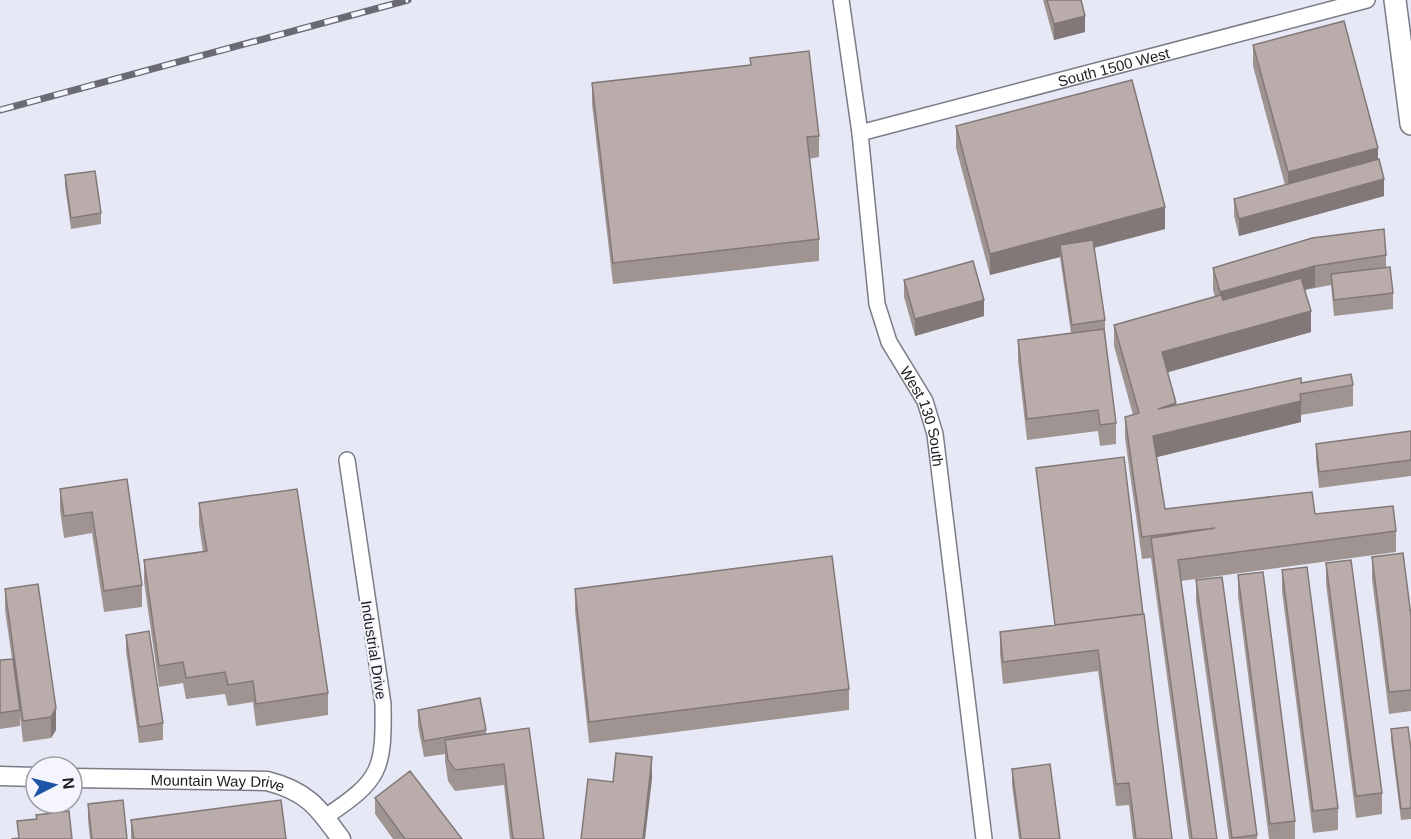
<svg xmlns="http://www.w3.org/2000/svg" width="1411" height="839" font-family="Arial,sans-serif">
<style>
.lines{fill:none;stroke-linecap:round;stroke-linejoin:round}
.minor-casing{stroke:#7a7c86;stroke-width:18}
.tertiary-casing{stroke:#7a7c86;stroke-width:21}
.secondary-casing{stroke:#7a7c86;stroke-width:24}
.minor{stroke:#fff;stroke-width:15}
.tertiary{stroke:#fff;stroke-width:18}
.secondary{stroke:#fff;stroke-width:21}
.rail-casing{stroke:#696a72;stroke-width:7}
.rail{stroke:#f5f6fd;stroke-width:4.5;stroke-dasharray:14;stroke-linecap:butt}
.wall{fill:#a09493}
.shaded-wall{fill:#827878}
.building{fill:#baacab;stroke:#827878;stroke-width:1.5}
.labels{text-anchor:middle;dominant-baseline:central;stroke-width:4.5;stroke-linejoin:round;paint-order:stroke}
.street-label{font-size:15px;fill:#1c1c21;stroke:#f5f6fd}
</style>
<rect width="100%" height="100%" fill="#e6e9f5"/>
<g class="lines">
<defs>
<g id="minor">
<path id="s1" d="M 841,0 L 860,133 L 877,304 L 889,342 L 925,401 L 935,434 L 984,839"/>
<path id="s2" d="M 860,133 L 1367,0"/>
<path d="M 325,817 C 381,780 384,770 383,704 L 347,460"/>
</g>
<g id="tertiary">
<path d="M 0,776 L 36,777"/>
<path id="s3" d="M 72,778 L 267,781 C 307,791 318,807 341,839"/>
</g>
<path id="secondary" d="M 1395,0 L 1411,124"/>
</defs>
<!-- minor casing -->
<use href="#minor" class="minor-casing"/>
<!-- tertiary casing -->
<use href="#tertiary" class="tertiary-casing"/>
<!-- secondary casing -->
<use href="#secondary" class="secondary-casing"/>
<!-- minor -->
<use href="#minor" class="minor"/>
<!-- tertiary -->
<use href="#tertiary" class="tertiary"/>
<!-- secondary -->
<use href="#secondary" class="secondary"/>
<defs>
<path id="rail" d="M 0,110 L 408,0"/>
</defs>
<!-- rail casing -->
<use href="#rail" class="rail-casing"/>
<!-- rail -->
<use href="#rail" class="rail"/>
</g>
<!-- wall -->
<path class="wall" d="M 1043,0 L 1081,0 L 1085,32 L 1054,40 Z
M 1253,45 L 1378,159 L 1384,196 L 1239,236 L 1234,216 L 1234,199 L 1285,185 L 1253,66 Z
M 750,58 L 819,136 L 819,157 L 809,159 L 819,239 L 819,261 L 613,284 L 592,104 L 592,83 L 750,65 Z
M 956,126 L 1165,229 L 1094,248 L 1105,320 L 1105,332 L 1116,423 L 1116,444 L 1100,446 L 1098,431 L 1027,440 L 1018,361 L 1018,340 L 1071,333 L 1060,257 L 990,275 L 956,148 Z
M 65,175 L 101,213 L 101,224 L 71,229 L 65,186 Z
M 1386,255 L 1386,268 L 1393,293 L 1393,309 L 1334,316 L 1331,285 L 1305,290 L 1311,332 L 1167,372 L 1176,405 L 1301,383 L 1353,385 L 1353,406 L 1301,415 L 1301,422 L 1157,457 L 1165,509 L 1315,514 L 1396,531 L 1396,552 L 1181,581 L 1217,839 L 1189,839 L 1151,558 L 1142,559 L 1125,438 L 1125,417 L 1133,415 L 1114,346 L 1114,325 L 1215,297 L 1213,290 L 1213,268 Z
M 904,280 L 984,316 L 915,336 L 904,297 Z
M 1411,431 L 1411,476 L 1319,488 L 1316,460 L 1316,444 Z
M 1036,468 L 1143,614 L 1172,839 L 1133,839 L 1129,805 L 1116,806 L 1098,671 L 1003,684 L 1000,654 L 1000,632 L 1055,625 Z
M 127,479 L 142,585 L 142,607 L 104,612 L 92,533 L 64,538 L 60,510 L 60,489 Z
M 199,503 L 328,693 L 328,715 L 256,726 L 253,702 L 228,706 L 225,694 L 186,699 L 183,683 L 159,687 L 144,582 L 144,560 L 203,552 L 199,525 Z
M 1372,557 L 1411,616 L 1411,711 L 1389,714 L 1372,579 Z
M 1326,563 L 1382,793 L 1382,814 L 1356,818 L 1326,584 Z
M 1282,570 L 1338,808 L 1338,830 L 1313,833 L 1282,591 Z
M 1238,575 L 1295,821 L 1295,839 L 1269,839 L 1238,596 Z
M 1196,580 L 1257,835 L 1257,839 L 1229,839 L 1196,602 Z
M 5,589 L 56,730 L 51,738 L 23,742 L 20,716 L 20,726 L 0,729 L 0,660 L 12,659 L 5,610 Z
M 575,589 L 849,689 L 849,710 L 589,743 L 575,611 Z
M 126,635 L 163,723 L 163,740 L 139,743 L 126,651 Z
M 418,710 L 486,730 L 486,734 L 529,728 L 544,839 L 510,839 L 504,785 L 455,791 L 448,781 L 445,761 L 445,754 L 424,757 L 418,726 Z
M 1391,729 L 1411,749 L 1411,819 L 1401,820 L 1391,740 Z
M 1012,769 L 1060,839 L 1019,839 L 1012,785 Z
M 375,798 L 462,839 L 393,839 L 375,814 Z
M 88,804 L 127,839 L 90,839 L 88,820 Z
M 131,820 L 286,839 L 131,839 Z"/>
<!-- shaded-wall -->
<path class="shaded-wall" d="M 1085,16 L 1085,32 L 1054,40 L 1054,24 Z
M 1378,148 L 1378,170 L 1288,194 L 1288,172 Z
M 1384,179 L 1384,196 L 1239,236 L 1239,219 Z
M 1165,207 L 1165,229 L 1062,256 L 1060,245 L 1060,257 L 990,275 L 990,254 Z
M 1315,266 L 1315,287 L 1220,313 L 1220,292 Z
M 984,300 L 984,316 L 915,336 L 915,319 Z
M 1311,311 L 1311,332 L 1162,374 L 1162,352 Z
M 1301,401 L 1301,422 L 1153,458 L 1153,436 Z
M 56,708 L 56,730 L 51,738 L 51,717 Z
M 652,757 L 652,779 L 645,839 L 643,839 Z"/>
<!-- building -->
<path class="building" d="M 1047,0 L 1081,0 L 1085,16 L 1054,24 Z
M 1344,21 L 1378,148 L 1288,172 L 1253,45 Z
M 809,51 L 819,136 L 807,137 L 819,239 L 613,263 L 592,83 L 751,65 L 750,58 Z
M 1132,80 L 1165,207 L 990,254 L 956,126 Z
M 1379,159 L 1384,179 L 1239,219 L 1234,199 Z
M 95,171 L 101,213 L 71,218 L 65,175 Z
M 1384,229 L 1386,255 L 1315,266 L 1220,292 L 1213,268 L 1312,238 Z
M 1093,240 L 1105,320 L 1072,325 L 1060,245 Z
M 973,261 L 984,300 L 915,319 L 904,280 Z
M 1390,267 L 1393,293 L 1334,300 L 1331,274 Z
M 1301,278 L 1311,311 L 1162,352 L 1176,403 L 1158,409 L 1301,378 L 1301,383 L 1351,374 L 1353,385 L 1300,394 L 1301,401 L 1153,436 L 1165,509 L 1312,492 L 1315,514 L 1393,506 L 1396,531 L 1178,560 L 1217,839 L 1192,839 L 1151,538 L 1215,528 L 1142,537 L 1125,417 L 1139,413 L 1114,325 L 1221,295 L 1223,300 Z
M 1104,329 L 1116,423 L 1100,425 L 1098,410 L 1027,419 L 1018,340 Z
M 1411,431 L 1411,460 L 1319,472 L 1316,444 Z
M 1124,457 L 1143,614 L 1055,625 L 1036,468 Z
M 127,479 L 142,585 L 104,591 L 92,512 L 64,516 L 60,489 Z
M 297,489 L 328,693 L 256,704 L 253,681 L 228,685 L 225,672 L 186,678 L 183,662 L 159,666 L 144,560 L 207,551 L 199,503 Z
M 1403,553 L 1411,616 L 1411,690 L 1389,692 L 1372,557 Z
M 832,556 L 849,689 L 589,722 L 575,589 Z
M 1351,560 L 1382,793 L 1356,796 L 1326,563 Z
M 1307,567 L 1338,808 L 1313,811 L 1282,570 Z
M 1263,572 L 1295,821 L 1270,824 L 1238,575 Z
M 1222,577 L 1257,835 L 1232,838 L 1196,580 Z
M 38,584 L 56,708 L 51,717 L 23,721 L 5,589 Z
M 1144,614 L 1172,839 L 1136,839 L 1129,783 L 1116,784 L 1098,650 L 1003,662 L 1000,632 Z
M 149,631 L 163,723 L 139,727 L 126,635 Z
M 13,659 L 20,710 L 0,713 L 0,660 Z
M 480,698 L 486,730 L 424,741 L 418,710 Z
M 1408,727 L 1411,749 L 1411,808 L 1401,809 L 1391,729 Z
M 529,728 L 544,839 L 513,839 L 504,764 L 455,770 L 448,760 L 445,740 Z
M 616,753 L 652,757 L 643,839 L 581,839 L 588,779 L 613,782 Z
M 1050,764 L 1060,839 L 1021,839 L 1012,769 Z
M 410,771 L 462,839 L 405,839 L 375,798 Z
M 123,800 L 127,839 L 92,839 L 88,804 Z
M 281,800 L 286,839 L 134,839 L 131,820 Z
M 69,811 L 72,839 L 11,839 L 19,838 L 17,821 L 37,819 L 36,815 Z"/>
<g class="labels">
<!-- street labels -->
<g class="street-label">
<text stroke="none"><textPath href="#s2" startOffset="262">South 1500 West</textPath></text>
<text stroke="none"><textPath href="#s1" startOffset="429">West 130 South</textPath></text>
<text transform="translate(374 650) rotate(81)">Industrial Drive</text>
<text stroke="none"><textPath href="#s3" startOffset="146">Mountain Way Drive</textPath></text>
</g>
</g>
<!-- north arrow -->
<g transform="translate(54 785) rotate(83)"><circle r="28" fill="#f5f6fd" stroke="#9e9fa5" stroke-width="1.5"/>
<path d="M0-4.5L10 22L0 15L-10 22Z" fill="#1c55a6"/>
<text y="-9" font-size="16" font-weight="bold" text-anchor="middle" fill="#1c1c21">N</text>
</g>
</svg>
